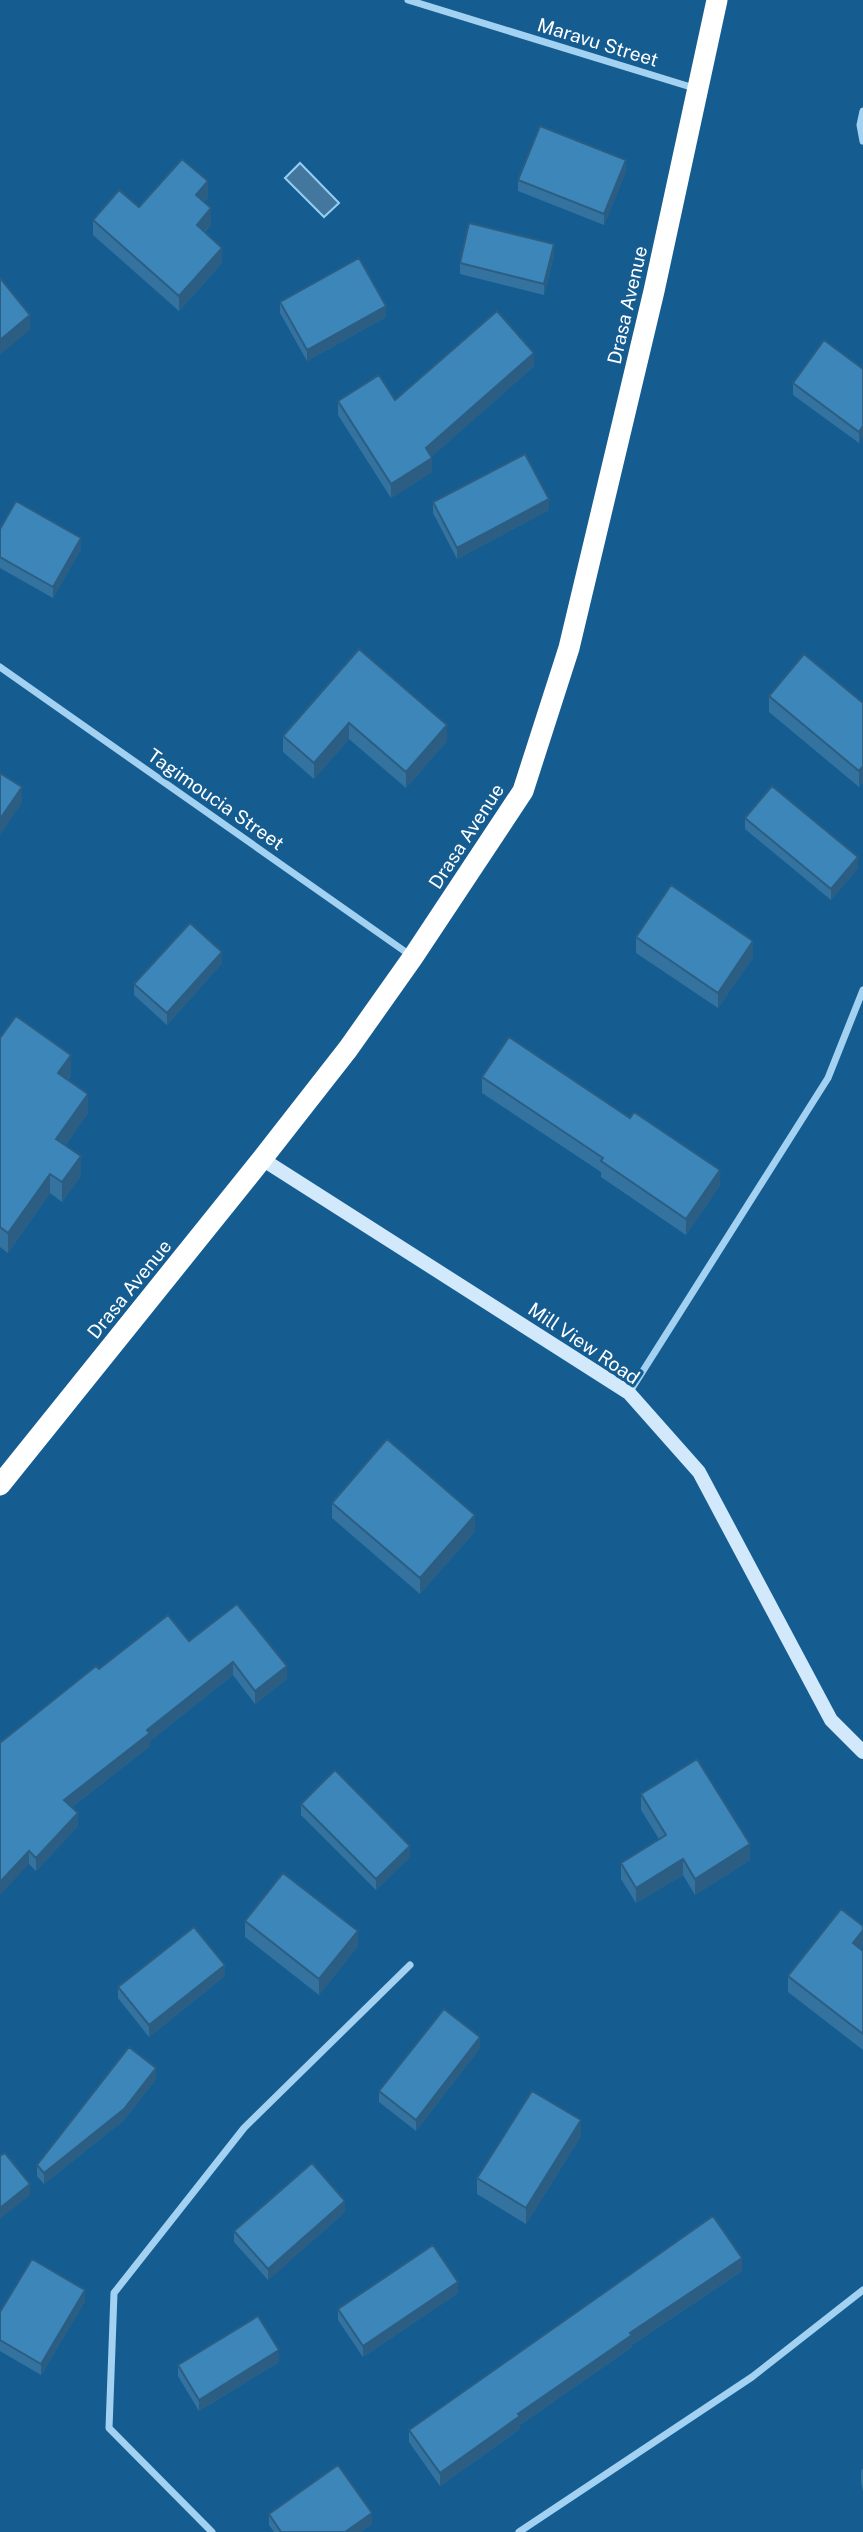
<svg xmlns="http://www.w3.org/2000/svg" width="863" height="2532" font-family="'Public Sans',sans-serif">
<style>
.water{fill:#44779d;stroke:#95cef4;stroke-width:2}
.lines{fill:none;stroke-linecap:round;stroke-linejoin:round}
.street{stroke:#a3d1f1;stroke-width:7}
.secondary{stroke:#d1e9fb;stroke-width:14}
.highway{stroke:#fff;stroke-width:21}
.wall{fill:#34739f}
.shaded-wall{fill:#2b5e82}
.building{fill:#3d86b9;stroke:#2b5e82;stroke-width:2}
.labels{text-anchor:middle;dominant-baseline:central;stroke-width:6;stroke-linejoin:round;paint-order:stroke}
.street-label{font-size:19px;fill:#fff;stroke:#155d91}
</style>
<rect width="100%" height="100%" fill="#155d91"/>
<!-- water -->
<path class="water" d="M 300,163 L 339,203 L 324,217 L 285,178 Z"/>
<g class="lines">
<!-- street -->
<path class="street" d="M 408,0 L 694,88
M 863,111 L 860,125 L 863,141
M 0,667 L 410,955
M 629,1393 L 828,1078 L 863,990
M 212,2532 L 109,2428 L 114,2293 L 244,2128 L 410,1965
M 519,2532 L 752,2377 L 863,2290"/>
<!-- secondary -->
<path class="secondary" d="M 262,1159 L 629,1393 L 699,1472 L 831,1720 L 863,1752"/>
<!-- highway -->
<path class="highway" d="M 0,1485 L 262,1159 L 348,1049 L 413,957 L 523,791 L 569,648 L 654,291 L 717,0"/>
</g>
<!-- wall -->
<path class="wall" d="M 626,171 L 604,225 L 518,191 L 518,180 Z
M 208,197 L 204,202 L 211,224 L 205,232 L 222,263 L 179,311 L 93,235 L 93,220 L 139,207 Z
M 554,255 L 544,295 L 460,274 L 460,263 Z
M 280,302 L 386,317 L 307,361 L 280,313 Z
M 534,366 L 431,457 L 432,472 L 391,498 L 338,415 L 338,401 L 395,400 Z
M 863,369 L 859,443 L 793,395 L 793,383 Z
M 433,502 L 549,510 L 457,559 L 433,513 Z
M 0,529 L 81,549 L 53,598 L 0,568 Z
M 359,649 L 447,741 L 406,788 L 349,739 L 314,779 L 283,752 L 283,736 Z
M 769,696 L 863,703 L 863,782 L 859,787 L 769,712 Z
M 745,818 L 858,868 L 831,900 L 745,829 Z
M 636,937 L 753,957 L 718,1008 L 636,953 Z
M 222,963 L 167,1025 L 134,995 L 134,984 Z
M 0,1038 L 71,1074 L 68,1080 L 88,1113 L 65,1146 L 81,1176 L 62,1202 L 50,1193 L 8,1253 L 0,1247 Z
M 482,1077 L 630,1118 L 720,1185 L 686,1235 L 601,1177 L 601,1172 L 482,1093 Z
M 332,1503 L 475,1531 L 420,1594 L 332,1518 Z
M 189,1641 L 287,1679 L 255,1704 L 233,1675 L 150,1741 L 150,1746 L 72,1807 L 78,1826 L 36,1871 L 29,1864 L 1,1742 L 99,1669 Z
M 641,1794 L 750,1860 L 695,1895 L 683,1875 L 636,1903 L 621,1879 L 621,1863 L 659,1839 L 641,1810 Z
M 301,1804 L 410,1857 L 376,1890 L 301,1815 Z
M 245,1921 L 358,1946 L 319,1995 L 245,1937 Z
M 863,1926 L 863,1945 L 860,1949 L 863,1951 L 863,2050 L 788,1992 L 788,1976 Z
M 225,1976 L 149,2037 L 118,1998 L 118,1987 Z
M 480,2048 L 416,2131 L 379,2102 L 379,2091 Z
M 156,2079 L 124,2120 L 44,2184 L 37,2176 L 37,2165 Z
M 581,2136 L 526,2224 L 477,2194 L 477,2178 Z
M 345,2212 L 268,2280 L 234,2242 L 234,2231 Z
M 742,2271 L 632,2345 L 632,2347 L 520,2425 L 520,2429 L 440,2486 L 409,2442 L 409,2430 Z
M 458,2293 L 363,2357 L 338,2320 L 338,2309 Z
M 85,2301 L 41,2375 L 0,2351 L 0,2312 Z
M 279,2362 L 199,2411 L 178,2376 L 178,2365 Z
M 863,2469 L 863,2492 L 861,2483 L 861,2470 Z
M 269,2514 L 372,2524 L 361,2532 L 274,2532 L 269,2525 Z"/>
<!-- shaded-wall -->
<path class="shaded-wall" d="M 626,160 L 626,171 L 604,225 L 604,214 Z
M 208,181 L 208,197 L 196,210 L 196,195 Z
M 211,208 L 211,224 L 197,240 L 197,225 Z
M 554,244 L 554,255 L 544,295 L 544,284 Z
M 222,248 L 222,263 L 179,311 L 179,296 Z
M 386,306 L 386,317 L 307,361 L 307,350 Z
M 30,315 L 30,330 L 0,355 L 0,340 Z
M 534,353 L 534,366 L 426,462 L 426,448 Z
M 863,426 L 863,437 L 859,443 L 859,432 Z
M 432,458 L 432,472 L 391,498 L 391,484 Z
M 549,499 L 549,510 L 457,559 L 457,548 Z
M 81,538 L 81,549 L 53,598 L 53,587 Z
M 349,723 L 349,739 L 314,779 L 314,763 Z
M 447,725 L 447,741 L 406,788 L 406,772 Z
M 863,766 L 863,782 L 859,787 L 859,771 Z
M 22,787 L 22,803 L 0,835 L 0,819 Z
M 858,857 L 858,868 L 831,900 L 831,889 Z
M 753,941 L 753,957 L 718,1008 L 718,993 Z
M 222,952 L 222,963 L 167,1025 L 167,1013 Z
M 71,1055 L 71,1074 L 58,1093 L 58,1073 Z
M 88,1094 L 88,1113 L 56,1159 L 56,1139 Z
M 81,1156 L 81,1176 L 62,1202 L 62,1182 Z
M 720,1170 L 720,1185 L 686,1235 L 686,1219 Z
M 50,1174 L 50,1193 L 8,1253 L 8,1233 Z
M 475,1515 L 475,1531 L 420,1594 L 420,1578 Z
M 233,1662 L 233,1675 L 150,1741 L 150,1746 L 64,1813 L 64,1800 L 147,1730 Z
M 287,1666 L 287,1679 L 255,1704 L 255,1691 Z
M 78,1813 L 78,1826 L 36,1871 L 36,1858 Z
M 750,1844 L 750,1860 L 695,1895 L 695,1879 Z
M 410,1846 L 410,1857 L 376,1890 L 376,1879 Z
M 29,1851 L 29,1864 L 0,1895 L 0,1882 Z
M 683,1859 L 683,1875 L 636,1903 L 636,1888 Z
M 863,1930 L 863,1945 L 853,1959 L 853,1943 Z
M 358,1931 L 358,1946 L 319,1995 L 319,1979 Z
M 225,1965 L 225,1976 L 149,2037 L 149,2025 Z
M 480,2037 L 480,2048 L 416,2131 L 416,2120 Z
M 156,2068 L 156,2079 L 124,2120 L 44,2184 L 44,2173 Z
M 581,2120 L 581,2136 L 526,2224 L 526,2208 Z
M 30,2184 L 30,2195 L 0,2219 L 0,2208 Z
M 345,2201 L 345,2212 L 268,2280 L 268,2269 Z
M 742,2258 L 742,2271 L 632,2345 L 632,2347 L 520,2425 L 520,2429 L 440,2486 L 440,2473 L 518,2414 L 630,2333 Z
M 458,2282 L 458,2293 L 363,2357 L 363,2346 Z
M 85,2290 L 85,2301 L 41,2375 L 41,2364 Z
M 279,2350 L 279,2362 L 199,2411 L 199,2400 Z
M 372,2513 L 372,2524 L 361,2532 L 345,2532 Z"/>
<!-- building -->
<path class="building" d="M 540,126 L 626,160 L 604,214 L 518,180 Z
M 182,159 L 208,181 L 196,195 L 211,208 L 197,225 L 222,248 L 179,296 L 93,220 L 119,190 L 139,207 Z
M 469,223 L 554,244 L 544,284 L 460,263 Z
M 359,258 L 386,306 L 307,350 L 280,302 Z
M 0,278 L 30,315 L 0,340 Z
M 497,311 L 534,353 L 426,448 L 432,458 L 391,484 L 338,401 L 379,375 L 395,400 Z
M 824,340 L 863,369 L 863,426 L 859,432 L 793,383 Z
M 525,454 L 549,499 L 457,548 L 433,502 Z
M 16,501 L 81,538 L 53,587 L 0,557 L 0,529 Z
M 359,649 L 447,725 L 406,772 L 349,723 L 314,763 L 283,736 Z
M 804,654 L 863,703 L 863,766 L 859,771 L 769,696 Z
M 0,773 L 22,787 L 0,819 Z
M 772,786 L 858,857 L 831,889 L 745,818 Z
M 671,885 L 753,941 L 718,993 L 636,937 Z
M 190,923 L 222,952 L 167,1013 L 134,984 Z
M 16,1016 L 71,1055 L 58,1073 L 88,1094 L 56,1139 L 81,1156 L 62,1182 L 50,1174 L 8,1233 L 0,1227 L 0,1038 Z
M 509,1037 L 630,1118 L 634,1112 L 720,1170 L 686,1219 L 601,1161 L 603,1158 L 482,1077 Z
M 387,1439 L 475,1515 L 420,1578 L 332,1503 Z
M 237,1604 L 287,1666 L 255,1691 L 233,1662 L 147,1730 L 150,1733 L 64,1800 L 78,1813 L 36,1858 L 29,1851 L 0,1882 L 0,1741 L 1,1742 L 96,1666 L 99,1669 L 168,1615 L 189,1641 Z
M 697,1759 L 750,1844 L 695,1879 L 683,1859 L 636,1888 L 621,1863 L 666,1835 L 641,1794 Z
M 335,1770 L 410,1846 L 376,1879 L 301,1804 Z
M 283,1873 L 358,1931 L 319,1979 L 245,1921 Z
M 841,1909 L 863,1926 L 863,1930 L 853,1943 L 863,1951 L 863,2034 L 788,1976 Z
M 194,1927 L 225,1965 L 149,2025 L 118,1987 Z
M 444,2009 L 480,2037 L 416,2120 L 379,2091 Z
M 129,2047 L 156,2068 L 124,2109 L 44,2173 L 37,2165 Z
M 532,2091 L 581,2120 L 526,2208 L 477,2178 Z
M 5,2153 L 30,2184 L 0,2208 L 0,2156 Z
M 312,2163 L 345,2201 L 268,2269 L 234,2231 Z
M 713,2216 L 742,2258 L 630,2333 L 632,2335 L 518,2414 L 520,2416 L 440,2473 L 409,2430 Z
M 433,2245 L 458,2282 L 363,2346 L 338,2309 Z
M 32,2259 L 85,2290 L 41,2364 L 0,2340 L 0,2312 Z
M 258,2316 L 279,2350 L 199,2400 L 178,2365 Z
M 338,2465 L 372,2513 L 345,2532 L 281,2532 L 269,2514 Z"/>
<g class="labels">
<!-- street labels -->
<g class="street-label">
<text transform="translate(598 42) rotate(17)">Maravu Street</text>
<text transform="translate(627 305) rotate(-77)">Drasa Avenue</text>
<text transform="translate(216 799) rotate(35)">Tagimoucia Street</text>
<text transform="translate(466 836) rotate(-57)">Drasa Avenue</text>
<text transform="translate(129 1289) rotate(-51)">Drasa Avenue</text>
<text transform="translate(584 1343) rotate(34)">Mill View Road</text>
</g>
</g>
</svg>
